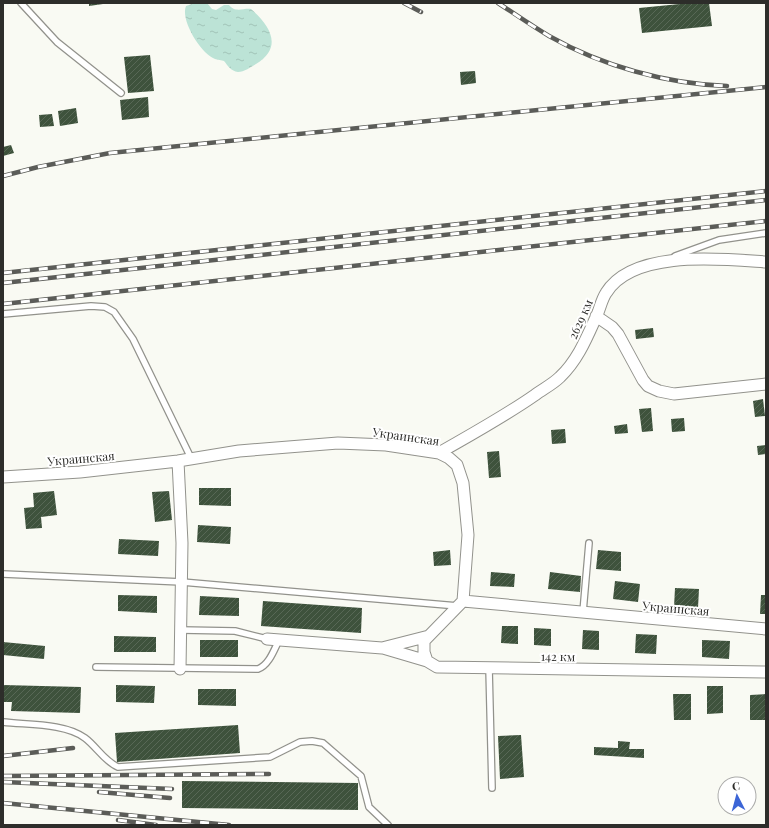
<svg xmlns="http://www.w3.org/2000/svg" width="769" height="828" font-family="'Playfair Display',serif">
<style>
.water{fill:url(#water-ripples)}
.building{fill:url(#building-hatch)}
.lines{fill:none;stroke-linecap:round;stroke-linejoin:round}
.lane-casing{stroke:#92928c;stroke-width:8}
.street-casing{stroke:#92928c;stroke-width:13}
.lane{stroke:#fff;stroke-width:5.5}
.street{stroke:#fff;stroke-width:11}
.rail-casing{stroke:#5b5c58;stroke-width:4.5}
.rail{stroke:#fff;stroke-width:3;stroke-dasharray:9;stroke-linecap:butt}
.labels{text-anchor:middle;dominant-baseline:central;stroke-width:4;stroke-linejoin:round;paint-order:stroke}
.street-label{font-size:12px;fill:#2d2d2a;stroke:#fff}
</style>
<defs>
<pattern id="water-ripples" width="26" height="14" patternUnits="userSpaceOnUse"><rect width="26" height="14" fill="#bce3d6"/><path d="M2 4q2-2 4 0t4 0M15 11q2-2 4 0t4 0" fill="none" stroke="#a2c3b8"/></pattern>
<pattern id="building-hatch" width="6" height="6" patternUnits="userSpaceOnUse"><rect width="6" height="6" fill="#3e523c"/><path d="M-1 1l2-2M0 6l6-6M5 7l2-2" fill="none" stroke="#586856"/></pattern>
</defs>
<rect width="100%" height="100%" fill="#f9faf3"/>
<!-- water -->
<path class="water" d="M 195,3 L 207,3 L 212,9 L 216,10 L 224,5 L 229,5 C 235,13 243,8 251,9 C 271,26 283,48 256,64 C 251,67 244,72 238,72 C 231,71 228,66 224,61 C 222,60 217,60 215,59 C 201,54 180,20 186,6 Z"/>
<!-- building -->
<path class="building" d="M 89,3 L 103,3 L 103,4 L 89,6 Z
M 690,3 L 709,3 L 712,26 L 642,33 L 639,8 Z
M 150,55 L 154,91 L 128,93 L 124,57 Z
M 475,71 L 476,83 L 461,85 L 460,72 Z
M 148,97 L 149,117 L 122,120 L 120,100 Z
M 76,108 L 78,123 L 60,126 L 58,111 Z
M 52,114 L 54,126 L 40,127 L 39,115 Z
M 11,145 L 14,153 L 3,156 L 3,147 Z
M 653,328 L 654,337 L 636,339 L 635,330 Z
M 763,399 L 765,416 L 755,417 L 753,401 Z
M 651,408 L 653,431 L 642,432 L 639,409 Z
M 684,418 L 685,431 L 672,432 L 671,419 Z
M 627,424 L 628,433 L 615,434 L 614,426 Z
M 565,429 L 566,443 L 552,444 L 551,430 Z
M 766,445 L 766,454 L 758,455 L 757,446 Z
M 499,451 L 501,477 L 489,478 L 487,452 Z
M 199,488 L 231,488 L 231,506 L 199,505 Z
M 54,491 L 57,515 L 41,517 L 42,528 L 26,529 L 24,508 L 34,507 L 33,493 Z
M 169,491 L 172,520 L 155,522 L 152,492 Z
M 198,525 L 231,527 L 230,544 L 197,542 Z
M 119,539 L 159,541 L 158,556 L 118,554 Z
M 450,550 L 451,565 L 434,566 L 433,552 Z
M 598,550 L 621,552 L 621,571 L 596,569 Z
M 491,572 L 515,574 L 514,587 L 490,586 Z
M 550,572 L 581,576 L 580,592 L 548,589 Z
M 615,581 L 640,584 L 638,602 L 613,599 Z
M 675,588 L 699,589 L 698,608 L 674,607 Z
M 118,595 L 157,596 L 157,613 L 118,611 Z
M 761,595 L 766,595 L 766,614 L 760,614 Z
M 200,596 L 239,598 L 239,616 L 199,615 Z
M 263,601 L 362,608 L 361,633 L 261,626 Z
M 502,626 L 518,626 L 518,644 L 501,643 Z
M 534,628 L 551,629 L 551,646 L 534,645 Z
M 583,630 L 599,631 L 599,650 L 582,649 Z
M 636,634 L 657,635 L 656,654 L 635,653 Z
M 114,636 L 156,637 L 156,652 L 114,652 Z
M 200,640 L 238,640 L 238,657 L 200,657 Z
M 702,640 L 730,641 L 729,659 L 702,657 Z
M 3,642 L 45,646 L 44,659 L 3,655 Z
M 3,685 L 81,687 L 80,713 L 11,711 L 12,702 L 3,702 Z
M 116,685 L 155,686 L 154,703 L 116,702 Z
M 707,686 L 723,686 L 723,713 L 707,714 Z
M 198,689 L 236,689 L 236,706 L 198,705 Z
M 673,694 L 691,694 L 691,720 L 674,720 Z
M 766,694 L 766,720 L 750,720 L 750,695 Z
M 238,725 L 240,753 L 117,762 L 115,733 Z
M 521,735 L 524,777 L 500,779 L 498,736 Z
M 618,741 L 630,742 L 629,749 L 644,749 L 644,758 L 594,755 L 594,747 L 618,748 Z
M 182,781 L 358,783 L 358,810 L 182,808 Z"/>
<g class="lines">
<defs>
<path id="lane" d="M 21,3 L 57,42 L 121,93
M 675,256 L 719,240 L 766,233
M 3,314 L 91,306 L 105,307 L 114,312 L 133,339 L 191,458
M 3,574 L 182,582 L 458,606
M 583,612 L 589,543
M 181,630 L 235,631 L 267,639
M 96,667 L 258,669 C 269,665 274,650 279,640
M 489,668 L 492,788
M 3,722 C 27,725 65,723 85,738 C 97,747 104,761 118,767 L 270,757 L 300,742 L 312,741 L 323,743 L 361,776 L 369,807 L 388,825"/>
<path id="street" d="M 596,316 L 612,327 L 618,334 L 643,380 L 648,386 L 659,391 L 674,394 L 766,384
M 439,453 C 472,434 505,416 535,395 C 543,389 553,384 560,377 C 578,360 587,337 597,315 C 600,308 602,299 606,293 C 633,249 722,259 766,262
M 178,461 L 182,543 L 180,669
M 3,477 L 80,472 L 178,461 L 239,451 L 338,443 L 386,445 L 439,453 L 449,458 L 457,465 L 463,483 L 468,535 L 463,601 L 766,629
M 463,601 L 424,641 L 424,652 L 427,661 L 437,667 L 766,672
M 267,639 L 382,648 L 429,636
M 383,648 L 427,661"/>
</defs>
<!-- lane casing -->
<use href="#lane" class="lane-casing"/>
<!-- street casing -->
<use href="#street" class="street-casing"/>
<!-- lane -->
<use href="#lane" class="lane"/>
<!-- street -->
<use href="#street" class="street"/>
<defs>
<path id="rail" d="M 404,3 L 421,12
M 498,3 C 515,14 532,26 549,36 C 602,66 667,84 727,86
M 3,176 L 38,167 L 110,153 L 766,87
M 3,273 L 766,191
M 3,283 L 766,200
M 3,304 L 766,221
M 3,756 L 73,748
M 3,776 L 269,774
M 3,782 L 172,789
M 99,792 L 170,798
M 3,803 L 229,825
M 118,820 L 156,825"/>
</defs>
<!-- rail casing -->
<use href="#rail" class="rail-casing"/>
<!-- rail -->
<use href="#rail" class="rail"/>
</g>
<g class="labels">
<!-- street labels -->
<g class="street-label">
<text transform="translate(580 319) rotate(-66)">2629 км</text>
<text transform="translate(406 436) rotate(8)">Украинская</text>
<text transform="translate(81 458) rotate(-5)">Украинская</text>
<text transform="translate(676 608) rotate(5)">Украинская</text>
<text transform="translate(558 656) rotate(1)">142 км</text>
</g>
</g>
<!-- border -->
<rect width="769" height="828" fill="none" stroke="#2d2d2a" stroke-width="8"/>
<!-- north arrow -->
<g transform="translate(737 796) rotate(354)"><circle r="19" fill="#ffffff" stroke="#ababaa"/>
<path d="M0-3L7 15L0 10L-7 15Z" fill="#3c65d6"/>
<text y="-6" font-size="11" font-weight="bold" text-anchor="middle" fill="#2d2d2a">С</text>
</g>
</svg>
